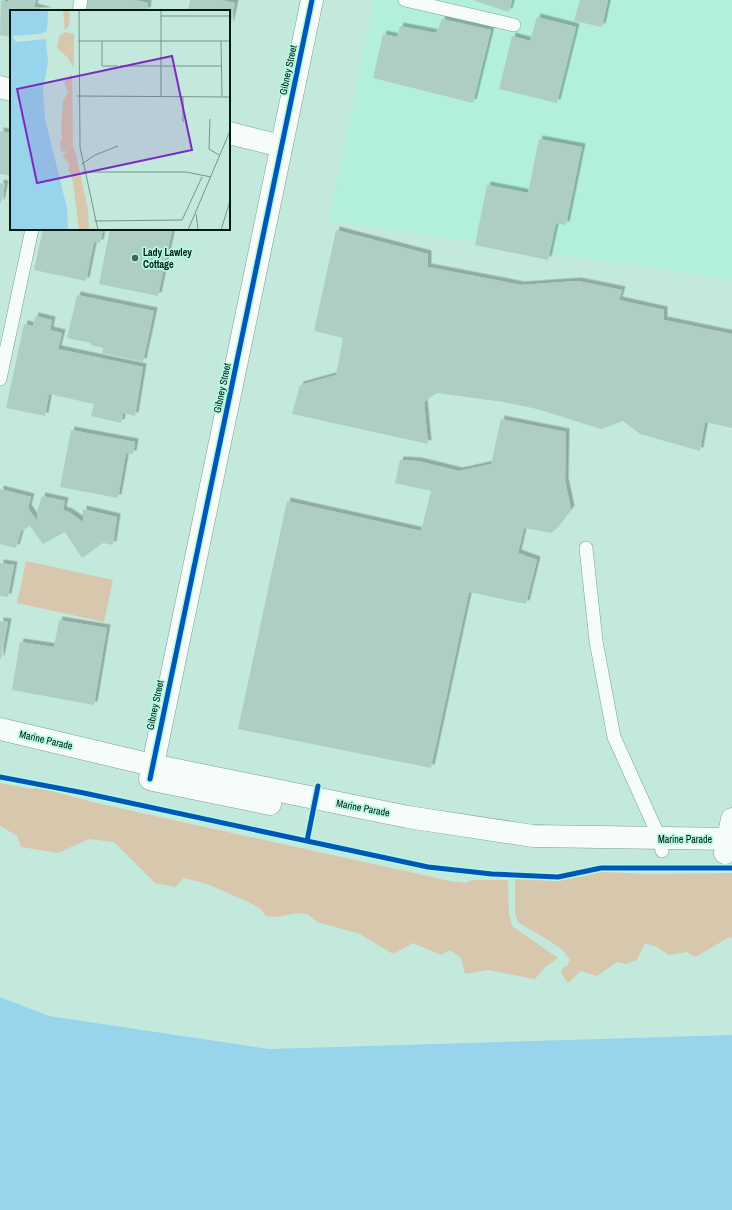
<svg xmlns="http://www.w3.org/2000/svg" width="732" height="1210" font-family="'Archivo Narrow',sans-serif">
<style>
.built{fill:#b2efdc}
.green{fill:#d7c7ad}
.water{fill:#98d5ec}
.building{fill:#aecec4;filter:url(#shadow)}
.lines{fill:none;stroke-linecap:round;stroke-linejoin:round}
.lane-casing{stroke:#7d9c93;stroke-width:14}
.street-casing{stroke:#7d9c93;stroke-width:23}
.secondary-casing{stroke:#7d9c93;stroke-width:23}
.lane{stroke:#f6fcfa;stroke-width:13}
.street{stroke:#f6fcfa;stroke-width:22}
.secondary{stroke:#f6fcfa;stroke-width:22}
.cycleway-casing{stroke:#b3f9e3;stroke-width:8}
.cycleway{stroke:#0057b8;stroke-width:5}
.poi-dot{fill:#44625a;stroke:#b3f9e3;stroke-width:1.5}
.labels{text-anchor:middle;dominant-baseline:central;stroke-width:3.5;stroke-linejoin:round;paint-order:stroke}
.street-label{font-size:10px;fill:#001a13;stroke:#b3f9e3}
.poi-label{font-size:10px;font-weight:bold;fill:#001a13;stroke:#b3f9e3;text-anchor:start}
.inset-road{fill:none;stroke:#75968c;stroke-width:1}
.view{fill:#7b2cbf;fill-opacity:0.15;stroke:#7b2cbf;stroke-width:2}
.inset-edge{fill:none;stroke:#001a13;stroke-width:2}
</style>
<defs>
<filter id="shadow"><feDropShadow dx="3.5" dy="-3.5" stdDeviation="0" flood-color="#0004"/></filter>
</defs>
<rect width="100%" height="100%" fill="#c3e9dd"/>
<!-- built -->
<path class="built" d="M 374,0 L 732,0 L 732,279 L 329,221 Z"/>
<!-- green -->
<path class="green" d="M 26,561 L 113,580 L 104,622 L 17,603 Z
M 0,783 L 32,789 L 38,787 L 96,803 L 450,881 L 465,883 L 472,880 L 508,880 L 509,914 L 512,926 L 558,958 L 545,967 L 535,979 L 487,970 L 465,974 L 461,958 L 450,950 L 441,955 L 413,943 L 393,954 L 360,934 L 317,922 L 307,914 L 298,913 L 277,917 L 266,916 L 261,909 L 246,901 L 207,884 L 184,878 L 175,887 L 155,883 L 114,842 L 89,839 L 58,853 L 21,847 L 17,836 L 0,826 Z
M 602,872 L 650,874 L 732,873 L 732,938 L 730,937 L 695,957 L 687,952 L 669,955 L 657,947 L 645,943 L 637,960 L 626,964 L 617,962 L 597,976 L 581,971 L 568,983 L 561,973 L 563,967 L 567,966 L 570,960 L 562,949 L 518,922 L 515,914 L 515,878 L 561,880 Z"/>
<!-- water -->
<path class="water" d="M 0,997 L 49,1016 L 269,1049 L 732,1035 L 732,1210 L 0,1210 Z"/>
<!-- building -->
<path class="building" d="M 1,0 L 8,2 L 8,0 L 36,0 L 34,7 L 49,11 L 11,11 L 11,37 L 0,35 Z
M 86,0 L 134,0 L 148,3 L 147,11 L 84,11 Z
M 190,0 L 221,0 L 235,3 L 230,26 L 229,11 L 188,11 Z
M 472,0 L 512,0 L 509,12 Z
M 580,0 L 608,0 L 602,27 L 574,21 Z
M 537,17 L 576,27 L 557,103 L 499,89 L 512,36 L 530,41 Z
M 442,19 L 491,30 L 473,103 L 373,78 L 383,34 L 397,37 L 400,26 L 436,33 Z
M 0,131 L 11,133 L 11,176 L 0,174 Z
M 539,139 L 582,147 L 566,225 L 556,223 L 548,260 L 475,245 L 487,185 L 528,193 Z
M 0,183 L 5,184 L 1,203 L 0,203 Z
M 43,229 L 103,229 L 100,243 L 94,242 L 86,281 L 34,270 Z
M 110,229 L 162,229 L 172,231 L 158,296 L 99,284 Z
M 336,230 L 428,254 L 428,267 L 521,285 L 578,281 L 622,290 L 619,300 L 664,310 L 664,320 L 732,334 L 732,428 L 705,422 L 700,451 L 640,434 L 623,421 L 601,429 L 537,409 L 503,402 L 437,393 L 424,402 L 428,444 L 292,414 L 300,385 L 336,375 L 343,338 L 314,331 Z
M 77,295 L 154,311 L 143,362 L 102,353 L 103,348 L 91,345 L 91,343 L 67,338 Z
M 35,316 L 52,320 L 50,330 L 62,333 L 58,349 L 143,367 L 135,416 L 123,413 L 121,423 L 91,416 L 94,404 L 49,394 L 45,416 L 6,408 L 24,324 L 33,326 Z
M 501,419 L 566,432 L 565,481 L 571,509 L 552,533 L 524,528 L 518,553 L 537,560 L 526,604 L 469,592 L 431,768 L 238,729 L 287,501 L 421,531 L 431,491 L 395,483 L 400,460 L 418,461 L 459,471 L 491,464 Z
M 71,430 L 135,442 L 133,454 L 126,453 L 118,498 L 60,487 Z
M 0,489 L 31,497 L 28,508 L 37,521 L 37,512 L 42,496 L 65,501 L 63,510 L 69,512 L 83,522 L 83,509 L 117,517 L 113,545 L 103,543 L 82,558 L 65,532 L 43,544 L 30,526 L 21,531 L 16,548 L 0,544 Z
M 0,563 L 14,565 L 8,597 L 0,596 Z
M 59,620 L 107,628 L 94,705 L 12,690 L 20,642 L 54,647 Z
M 0,621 L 8,622 L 1,659 L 0,659 Z"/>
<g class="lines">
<defs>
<path id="lane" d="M 405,0 L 514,25
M 79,11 L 81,0
M 0,379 L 32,229
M 586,548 L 596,641 L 614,737 L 660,839 L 662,851"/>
<path id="street" d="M 0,87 L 11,90
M 229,133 L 281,146
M 150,779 L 312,0
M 725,853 L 732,819"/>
<path id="secondary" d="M 0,729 L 152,765 L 408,817 L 533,836 L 732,839
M 153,780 L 270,804"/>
</defs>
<!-- lane casing -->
<use href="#lane" class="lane-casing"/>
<!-- street casing -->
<use href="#street" class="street-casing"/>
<!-- secondary casing -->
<use href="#secondary" class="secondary-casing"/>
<!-- lane -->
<use href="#lane" class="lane"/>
<!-- street -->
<use href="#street" class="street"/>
<!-- secondary -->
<use href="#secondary" class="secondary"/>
<defs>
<path id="cycleway" d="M 0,777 L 84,793 L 428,867 L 492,874 L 558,877 L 601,868 L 732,868
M 150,779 L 312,0
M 307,841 L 318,786"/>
</defs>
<!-- cycleway casing -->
<use href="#cycleway" class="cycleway-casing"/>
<!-- cycleway -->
<use href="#cycleway" class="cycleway"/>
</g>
<!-- markers -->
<circle class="poi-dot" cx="135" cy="258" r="4"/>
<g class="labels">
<!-- street labels -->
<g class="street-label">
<text transform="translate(288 70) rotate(-78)">Gibney Street</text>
<text transform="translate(222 388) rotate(-78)">Gibney Street</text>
<text transform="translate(155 705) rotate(-78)">Gibney Street</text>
<text transform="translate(46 740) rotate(13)">Marine Parade</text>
<text transform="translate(363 808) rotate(11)">Marine Parade</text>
<text x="685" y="839">Marine Parade</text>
</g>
<!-- poi labels -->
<g class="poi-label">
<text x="143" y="252">Lady Lawley<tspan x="143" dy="12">Cottage</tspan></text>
</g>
</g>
<!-- overview -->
<g transform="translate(10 10)">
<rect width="220" height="220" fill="#c3e9dd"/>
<path d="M 53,0 L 60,0 L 59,15 L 55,21 ZM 55,22 L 64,24 L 64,58 L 58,48 L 47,38 L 49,26 ZM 62,64 L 63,135 L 58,137 L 55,143 L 51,141 L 50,132 L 53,129 L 51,122 L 53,90 L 58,83 L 54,72 ZM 64,136 L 78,199 L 79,220 L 69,220 L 62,165 L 59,161 L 59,154 L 52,145 L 56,144 L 58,137 Z" fill="#d7c7ad"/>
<path d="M 0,0 L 38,0 L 37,21 L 30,24 L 2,26 L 6,32 L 36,29 L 38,53 L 33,80 L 35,109 L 57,198 L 58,220 L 0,220 Z" fill="#98d5ec"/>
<path class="inset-road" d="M 69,0 L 70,137 L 88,220M 151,0 L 151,86M 151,6 L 220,6M 68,31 L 220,31M 92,31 L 92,56 L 108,56M 211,31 L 212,86M 110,56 L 211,56M 67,86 L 220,87M 200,109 L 199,139 L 209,145M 173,112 L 173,86M 72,154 L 85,145 L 108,136M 73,162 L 176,162 L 201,167M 186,204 L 188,219M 84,211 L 172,210 L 192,167M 178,220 L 220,121M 211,220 L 220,191"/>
<path class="view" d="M 162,46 L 182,140 L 27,173 L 7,79 Z"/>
<rect width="220" height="220" class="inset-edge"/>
</g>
</svg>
